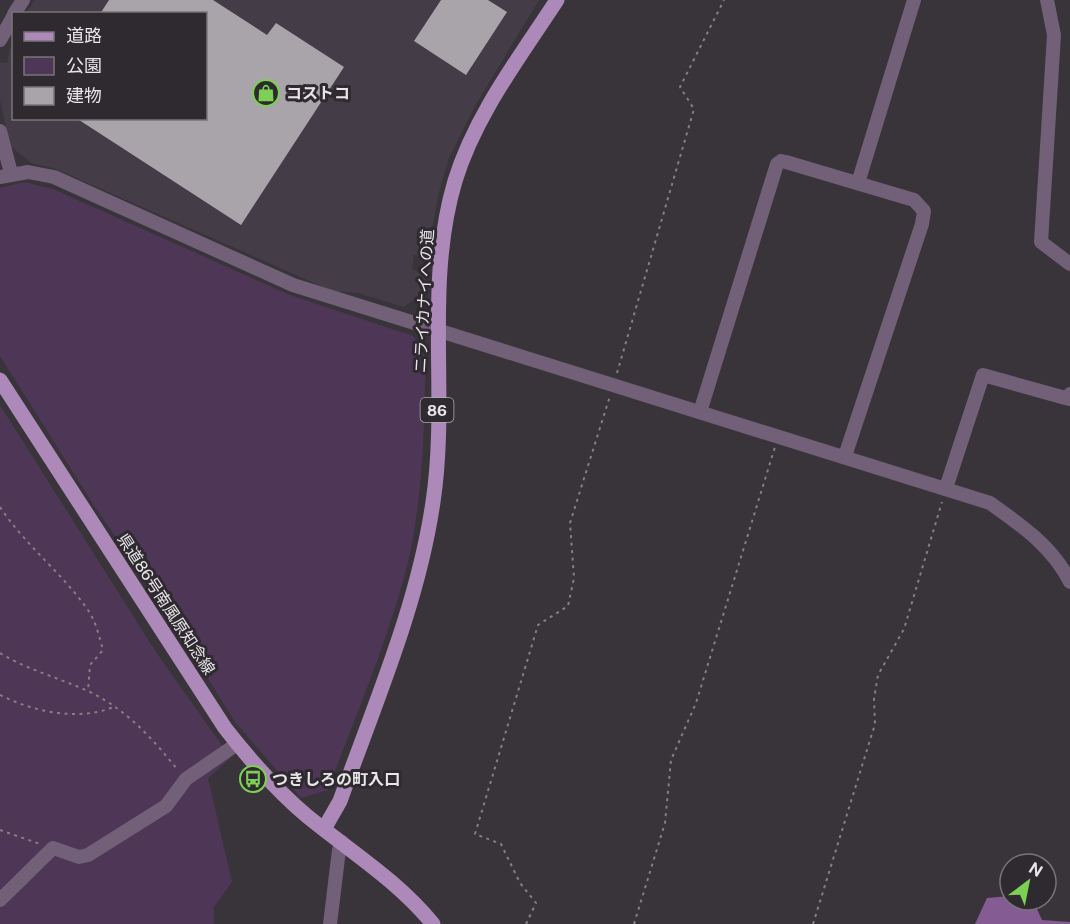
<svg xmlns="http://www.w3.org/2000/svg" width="1070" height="924" font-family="'Public Sans','Noto Sans JP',sans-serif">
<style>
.built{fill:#443c47}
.green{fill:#4e3656}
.forest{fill:#845b92}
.building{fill:#a9a4aa}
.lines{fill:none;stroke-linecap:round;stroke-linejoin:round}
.path{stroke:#838084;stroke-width:2;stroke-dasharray:3 4.5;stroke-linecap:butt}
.minor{stroke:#726079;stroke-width:14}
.major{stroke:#ad89ba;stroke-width:15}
.labels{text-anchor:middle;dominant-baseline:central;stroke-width:6;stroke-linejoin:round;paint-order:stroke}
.shield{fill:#2e2a2f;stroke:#b0adb1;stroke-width:1.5}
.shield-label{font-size:15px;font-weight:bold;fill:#e8e5e9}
.poi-label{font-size:16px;font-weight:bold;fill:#e8e5e9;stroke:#2e2a2f;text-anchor:start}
.street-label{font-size:16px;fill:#e8e5e9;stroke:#2e2a2f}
</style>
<rect width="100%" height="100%" fill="#383439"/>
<!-- built -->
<path class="built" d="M 35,0 L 539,0 L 475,106 L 449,158 L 438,196 L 427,258 L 414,255 L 412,270 L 426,273 L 426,291 L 404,307 L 358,293 L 332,291 L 56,169 L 31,163 L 10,146 L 0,100 L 0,62 L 7,63 L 13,36 L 14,118 L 206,118 L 206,14 L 26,13 Z"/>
<!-- green -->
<path class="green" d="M 24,182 L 53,189 L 290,295 L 413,336 L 426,354 C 424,422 424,490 409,558 C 390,637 356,714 328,790 L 301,798 L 235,722 L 160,602 L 93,504 L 0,356 L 0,188 Z
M 0,405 L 156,652 L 231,758 L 208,778 L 232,882 L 214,907 L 214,924 L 0,924 Z"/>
<!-- forest -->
<path class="forest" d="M 1010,896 L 1010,900 L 1033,900 L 1042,920 L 1070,922 L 1070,924 L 975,924 L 987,898 Z"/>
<!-- building -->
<path class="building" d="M 109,0 L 213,0 L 267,35 L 276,23 L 344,67 L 241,225 L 76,118 L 206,118 L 206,14 L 100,14 Z
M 441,0 L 488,0 L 507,12 L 466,75 L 414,41 Z"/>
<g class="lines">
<!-- path -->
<path class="path" d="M 617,373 L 694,109 L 680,87 L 724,0
M 0,507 C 25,545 62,573 88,610 C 96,622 99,636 103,650 L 90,665 L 88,691
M 0,653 C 28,670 59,678 88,691 C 126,709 152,738 177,769
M 0,695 C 34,712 80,722 116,706
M 0,830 L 40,844
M 526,924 L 536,903 L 520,883 L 501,844 L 475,834 L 538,625 L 568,606 L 574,578 L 570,523 L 610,396
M 634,924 L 665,823 L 671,760 L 696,703 L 775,447
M 813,924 L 875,724 L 874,699 L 878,675 L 904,629 L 942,502"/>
<!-- minor -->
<path class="minor" d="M 1047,0 L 1054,35 L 1041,242 L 1070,264
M 14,14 L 23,0
M 0,40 L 14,15
M 0,131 L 11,173
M 0,177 L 28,172 L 54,177 L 293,285 L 990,503 C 1021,525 1053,547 1070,582
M 858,183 L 914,0
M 700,412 L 777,164 L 781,161 L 786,162 L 914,200 L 924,211 L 922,224 L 845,456
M 946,488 L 983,375 L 1069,399 L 1070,394
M 0,900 L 53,848 L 79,857 L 88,855 L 166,806 L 186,779 L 237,744
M 330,924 L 339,850 L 342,842"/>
<!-- major -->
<path class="major" d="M 0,380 L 225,728 C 250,760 276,790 307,816 C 351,852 397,880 433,924
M 324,829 L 340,801 C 375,703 418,605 433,502 C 449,396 424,285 455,181 C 475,115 520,57 557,0"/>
</g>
<!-- icons -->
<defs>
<symbol id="shop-ring" viewBox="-11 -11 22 22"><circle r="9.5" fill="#2e2a2f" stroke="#7cd155" stroke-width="1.5"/><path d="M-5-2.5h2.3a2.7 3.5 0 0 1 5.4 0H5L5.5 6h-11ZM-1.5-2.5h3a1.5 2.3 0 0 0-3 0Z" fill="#7cd155"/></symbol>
<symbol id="bus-ring" viewBox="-11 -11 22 22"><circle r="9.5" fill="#2e2a2f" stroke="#7cd155" stroke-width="1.5"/><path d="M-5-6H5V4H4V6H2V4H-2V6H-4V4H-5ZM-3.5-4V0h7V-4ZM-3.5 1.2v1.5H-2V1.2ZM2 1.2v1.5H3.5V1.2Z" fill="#7cd155"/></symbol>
</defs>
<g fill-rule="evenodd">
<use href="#shop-ring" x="251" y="78" width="30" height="30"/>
<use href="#bus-ring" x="238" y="764" width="30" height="30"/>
</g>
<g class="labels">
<!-- shield labels -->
<rect class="shield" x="420.5" y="398" width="33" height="24" rx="4.5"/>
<g class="shield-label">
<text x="437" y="410">86</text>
</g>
<!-- poi labels -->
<g class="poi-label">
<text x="286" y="93">コストコ</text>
<text x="272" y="779">つきしろの町入口</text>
</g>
<!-- street labels -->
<g class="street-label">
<text transform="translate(424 301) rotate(-87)">ニライカナイへの道</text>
<text transform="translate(166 604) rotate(57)">県道86号南風原知念線</text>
</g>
</g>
<!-- legend -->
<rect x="12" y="12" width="195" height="108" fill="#2e2a2f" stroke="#787579" stroke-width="1.5"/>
<rect x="24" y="32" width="30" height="9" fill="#ad89ba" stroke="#787579" stroke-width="1.5"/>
<text x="66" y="42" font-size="18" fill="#e8e5e9">道路</text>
<rect x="24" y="57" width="30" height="18" fill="#4e3656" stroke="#787579" stroke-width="1.5"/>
<text x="66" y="72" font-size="18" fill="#e8e5e9">公園</text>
<rect x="24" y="87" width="30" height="18" fill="#a9a4aa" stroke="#787579" stroke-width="1.5"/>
<text x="66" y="102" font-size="18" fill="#e8e5e9">建物</text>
<!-- north arrow -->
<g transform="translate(1028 882) rotate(32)"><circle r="28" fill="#2e2a2f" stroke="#787579" stroke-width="1.5"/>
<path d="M0-4.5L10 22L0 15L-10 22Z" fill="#7cd155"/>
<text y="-9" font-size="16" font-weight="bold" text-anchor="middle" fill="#e8e5e9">N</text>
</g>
</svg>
